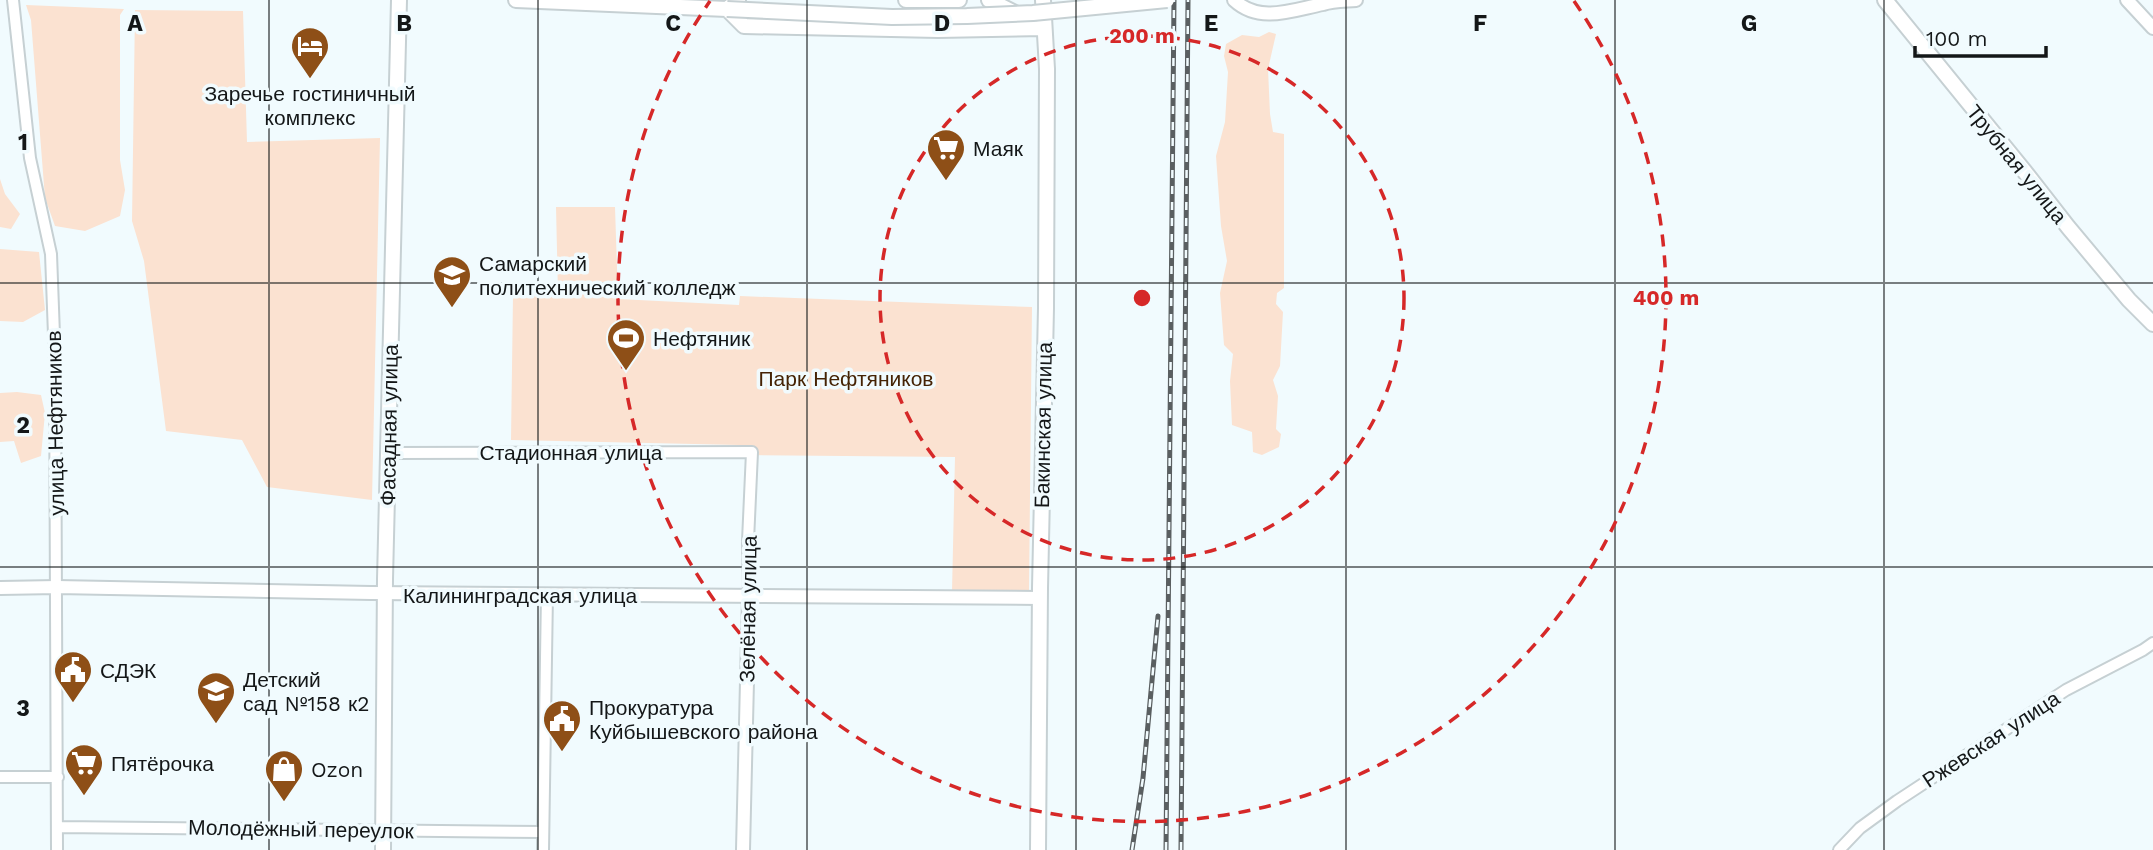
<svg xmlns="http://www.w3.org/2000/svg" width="2153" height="850" font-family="'Work Sans',sans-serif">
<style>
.green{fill:#fbe2d1}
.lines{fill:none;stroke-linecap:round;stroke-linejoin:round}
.minor-casing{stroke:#c6d0d3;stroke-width:14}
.tertiary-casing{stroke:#c6d0d3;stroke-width:16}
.secondary-casing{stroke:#c6d0d3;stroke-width:18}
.minor{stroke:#fff;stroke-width:10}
.tertiary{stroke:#fff;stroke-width:12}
.secondary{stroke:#fff;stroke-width:14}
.rail-casing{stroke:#5a5f61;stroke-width:5}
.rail{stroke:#f1fbfe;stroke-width:2.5;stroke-dasharray:8;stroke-linecap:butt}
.secondary-bridge-casing{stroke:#c6d0d3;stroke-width:18;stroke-linecap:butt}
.secondary-bridge{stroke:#fff;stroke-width:14}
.grid{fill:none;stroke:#141718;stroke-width:2;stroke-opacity:0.55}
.ring{fill:none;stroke:#d62828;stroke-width:3.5;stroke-dasharray:12 9}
.labels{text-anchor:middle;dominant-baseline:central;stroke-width:7;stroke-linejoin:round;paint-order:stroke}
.poi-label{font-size:21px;fill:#141718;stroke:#f1fbfe;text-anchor:start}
.street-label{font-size:21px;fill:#141718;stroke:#f1fbfe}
.park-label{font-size:21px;fill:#452304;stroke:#f1fbfe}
.grid-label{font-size:23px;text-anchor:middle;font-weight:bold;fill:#141718;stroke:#f1fbfe;stroke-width:7;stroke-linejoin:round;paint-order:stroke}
.centre{fill:#d62828;stroke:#f1fbfe;stroke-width:3.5}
.ring-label{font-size:21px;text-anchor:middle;font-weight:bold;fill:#d62828;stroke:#f1fbfe;stroke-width:7;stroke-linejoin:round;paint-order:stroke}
</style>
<rect width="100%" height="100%" fill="#f1fbfe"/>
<!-- green -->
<path class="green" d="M 26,5 L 124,9 L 120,15 L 120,160 L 125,190 L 120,216 L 85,231 L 55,226 L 45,198 L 31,20 Z
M 135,10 L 243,11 L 247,142 L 380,138 L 372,500 L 267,487 L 242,440 L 166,431 L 144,261 L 132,221 Z
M 1269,32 L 1276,34 L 1268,69 L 1270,114 L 1273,132 L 1284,134 L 1284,288 L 1277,293 L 1276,304 L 1283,312 L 1280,366 L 1273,380 L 1278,396 L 1276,429 L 1281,434 L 1279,447 L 1262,455 L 1253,452 L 1252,432 L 1232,425 L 1230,381 L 1233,354 L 1224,345 L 1220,293 L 1227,261 L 1221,226 L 1216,156 L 1225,122 L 1228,72 L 1224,56 L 1226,44 L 1242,35 L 1259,37 Z
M 0,179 L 5,194 L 20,214 L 11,229 L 0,227 Z
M 556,207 L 615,207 L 618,299 L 739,305 L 740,296 L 1032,307 L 1029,591 L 952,592 L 955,457 L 741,455 L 740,445 L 511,440 L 513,295 L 558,294 Z
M 0,249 L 39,252 L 45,310 L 23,322 L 0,321 Z
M 17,392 L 41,395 L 45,413 L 41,456 L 21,463 L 14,441 L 0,442 L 0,393 Z"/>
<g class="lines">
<defs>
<path id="minor" d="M 13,0 L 30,158 L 51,254 L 55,362 L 57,850
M 389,453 L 752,452 L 748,541 L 749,597
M 0,777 L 58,777
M 58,827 L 543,832
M 543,850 L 547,594
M 1839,850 L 1860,828 L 1897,801 L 2066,690 L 2143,650 L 2153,643"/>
<path id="tertiary" d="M 1234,0 C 1260,24 1292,10 1323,4 C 1333,1 1345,1 1356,0
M 2127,0 L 2153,28
M 0,588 L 57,587 L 371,593 L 1040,598
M 743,850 L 749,597"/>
<path id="secondary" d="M 516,0 L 727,9
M 906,0 L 959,0
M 989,0 L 1021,16
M 1885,0 L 2025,172 L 2068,227 L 2129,300 L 2153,324
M 727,9 L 744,26 L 938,30 L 1044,28
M 727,9 L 738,0
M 383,850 L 385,579 L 399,0
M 1038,850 L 1040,588 L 1046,308 L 1047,69 L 1043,0"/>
</defs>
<!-- minor casing -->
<use href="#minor" class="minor-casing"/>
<!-- tertiary casing -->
<use href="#tertiary" class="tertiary-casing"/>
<!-- secondary casing -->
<use href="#secondary" class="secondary-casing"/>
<!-- minor -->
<use href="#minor" class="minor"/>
<!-- tertiary -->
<use href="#tertiary" class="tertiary"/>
<!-- secondary -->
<use href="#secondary" class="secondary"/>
<defs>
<path id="rail" d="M 1132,850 L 1143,778 L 1158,616
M 1166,850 L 1174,0
M 1181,850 L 1188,0"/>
</defs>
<!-- rail casing -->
<use href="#rail" class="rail-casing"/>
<!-- rail -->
<use href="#rail" class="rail"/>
<defs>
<path id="secondary-bridge" d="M 727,9 L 892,17 L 967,16 L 1033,13 L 1167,0"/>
</defs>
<!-- secondary-bridge casing -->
<use href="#secondary-bridge" class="secondary-bridge-casing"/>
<!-- secondary-bridge -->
<use href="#secondary-bridge" class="secondary-bridge"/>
</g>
<!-- grid -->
<path class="grid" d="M 269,0 L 269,850M 538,0 L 538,850M 807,0 L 807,850M 1076,0 L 1076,850M 1346,0 L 1346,850M 1615,0 L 1615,850M 1884,0 L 1884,850M 0,283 L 2153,283M 0,567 L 2153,567"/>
<!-- distance rings -->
<g class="ring">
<circle cx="1142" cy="298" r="262"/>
<path d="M1574 1A524 524 0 1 1 710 1"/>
</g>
<!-- icons -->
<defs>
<symbol id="hotel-pin" viewBox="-11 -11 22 30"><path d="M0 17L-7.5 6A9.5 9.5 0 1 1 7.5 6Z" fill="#8e4f17" stroke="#f1fbfe"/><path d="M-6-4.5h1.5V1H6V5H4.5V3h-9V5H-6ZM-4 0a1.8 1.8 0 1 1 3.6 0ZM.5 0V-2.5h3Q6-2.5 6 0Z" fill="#fff"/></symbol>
<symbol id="supermarket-pin" viewBox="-11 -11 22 30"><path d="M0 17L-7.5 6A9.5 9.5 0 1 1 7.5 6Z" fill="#8e4f17" stroke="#f1fbfe"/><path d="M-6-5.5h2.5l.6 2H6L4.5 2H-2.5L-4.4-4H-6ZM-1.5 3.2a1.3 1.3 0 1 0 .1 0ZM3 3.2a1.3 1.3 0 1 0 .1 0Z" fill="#fff"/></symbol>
<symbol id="university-pin" viewBox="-11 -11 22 30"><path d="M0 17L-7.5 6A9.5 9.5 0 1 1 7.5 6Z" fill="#8e4f17" stroke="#f1fbfe"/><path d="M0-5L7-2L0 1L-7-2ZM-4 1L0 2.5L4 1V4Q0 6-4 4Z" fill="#fff"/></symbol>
<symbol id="stadium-pin" viewBox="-11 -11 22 30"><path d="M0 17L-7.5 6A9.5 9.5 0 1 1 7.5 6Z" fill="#8e4f17" stroke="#f1fbfe"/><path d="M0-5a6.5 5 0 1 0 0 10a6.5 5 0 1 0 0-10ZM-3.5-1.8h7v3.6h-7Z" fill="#fff"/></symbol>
<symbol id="civic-pin" viewBox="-11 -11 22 30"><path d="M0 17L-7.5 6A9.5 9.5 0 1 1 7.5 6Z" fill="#8e4f17" stroke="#f1fbfe"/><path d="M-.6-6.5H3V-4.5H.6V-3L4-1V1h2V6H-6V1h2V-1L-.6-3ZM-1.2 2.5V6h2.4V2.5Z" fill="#fff"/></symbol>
<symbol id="school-pin" viewBox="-11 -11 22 30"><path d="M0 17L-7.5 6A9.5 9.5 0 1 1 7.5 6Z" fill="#8e4f17" stroke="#f1fbfe"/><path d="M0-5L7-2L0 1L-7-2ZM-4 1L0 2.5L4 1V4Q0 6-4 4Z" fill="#fff"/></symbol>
<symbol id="shop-pin" viewBox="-11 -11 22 30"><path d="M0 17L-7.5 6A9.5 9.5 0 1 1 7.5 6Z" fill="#8e4f17" stroke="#f1fbfe"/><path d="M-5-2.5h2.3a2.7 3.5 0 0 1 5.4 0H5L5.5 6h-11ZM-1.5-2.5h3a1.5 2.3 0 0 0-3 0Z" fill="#fff"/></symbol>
</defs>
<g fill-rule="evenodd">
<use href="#hotel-pin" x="288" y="24" width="44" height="60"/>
<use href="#supermarket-pin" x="924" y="126" width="44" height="60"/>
<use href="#university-pin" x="430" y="253" width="44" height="60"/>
<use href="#stadium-pin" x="604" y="316" width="44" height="60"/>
<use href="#civic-pin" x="51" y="648" width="44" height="60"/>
<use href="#school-pin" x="194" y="669" width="44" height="60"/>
<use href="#civic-pin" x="540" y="697" width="44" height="60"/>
<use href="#supermarket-pin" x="62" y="741" width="44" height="60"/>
<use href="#shop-pin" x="262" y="747" width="44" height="60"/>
</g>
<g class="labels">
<!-- poi labels -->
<g class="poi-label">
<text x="310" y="93" text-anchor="middle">Заречье гостиничный<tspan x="310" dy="24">комплекс</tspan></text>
<text x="973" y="148">Маяк</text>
<text x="479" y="263">Самарский<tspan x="479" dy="24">политехнический колледж</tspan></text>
<text x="653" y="338">Нефтяник</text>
<text x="100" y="670">СДЭК</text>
<text x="243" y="679">Детский<tspan x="243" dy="24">сад №158 к2</tspan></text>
<text x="589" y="707">Прокуратура<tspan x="589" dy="24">Куйбышевского района</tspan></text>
<text x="111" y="763">Пятёрочка</text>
<text x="311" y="769">Ozon</text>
</g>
<!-- street labels -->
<g class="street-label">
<text transform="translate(2017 164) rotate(51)">Трубная улица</text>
<text transform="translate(55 423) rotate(-91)">улица Нефтяников</text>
<text transform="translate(389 425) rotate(-89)">Фасадная улица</text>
<text transform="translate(1043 425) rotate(-89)">Бакинская улица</text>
<text x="571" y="452">Стадионная улица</text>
<text x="520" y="595">Калининградская улица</text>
<text transform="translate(748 609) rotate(-89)">Зелёная улица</text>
<text transform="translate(1991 739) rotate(-33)">Ржевская улица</text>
<text transform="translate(301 829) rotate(1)">Молодёжный переулок</text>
</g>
<!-- park labels -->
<g class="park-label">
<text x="846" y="378">Парк Нефтяников</text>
</g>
</g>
<g class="grid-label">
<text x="135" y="31">A</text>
<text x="404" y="31">B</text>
<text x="673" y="31">C</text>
<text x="942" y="31">D</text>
<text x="1211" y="31">E</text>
<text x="1480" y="31">F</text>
<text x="1749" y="31">G</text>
<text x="23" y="150">1</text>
<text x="23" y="433">2</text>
<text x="23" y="716">3</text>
</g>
<circle cx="1142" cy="298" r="10" class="centre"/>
<g class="ring-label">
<text x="1142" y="43">200 m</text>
<text x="1666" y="305">400 m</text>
</g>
<!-- scale -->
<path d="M1915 46v10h131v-10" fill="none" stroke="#141718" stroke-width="3.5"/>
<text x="1926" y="46" font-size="21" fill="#141718" stroke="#f1fbfe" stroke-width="5" paint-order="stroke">100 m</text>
</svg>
